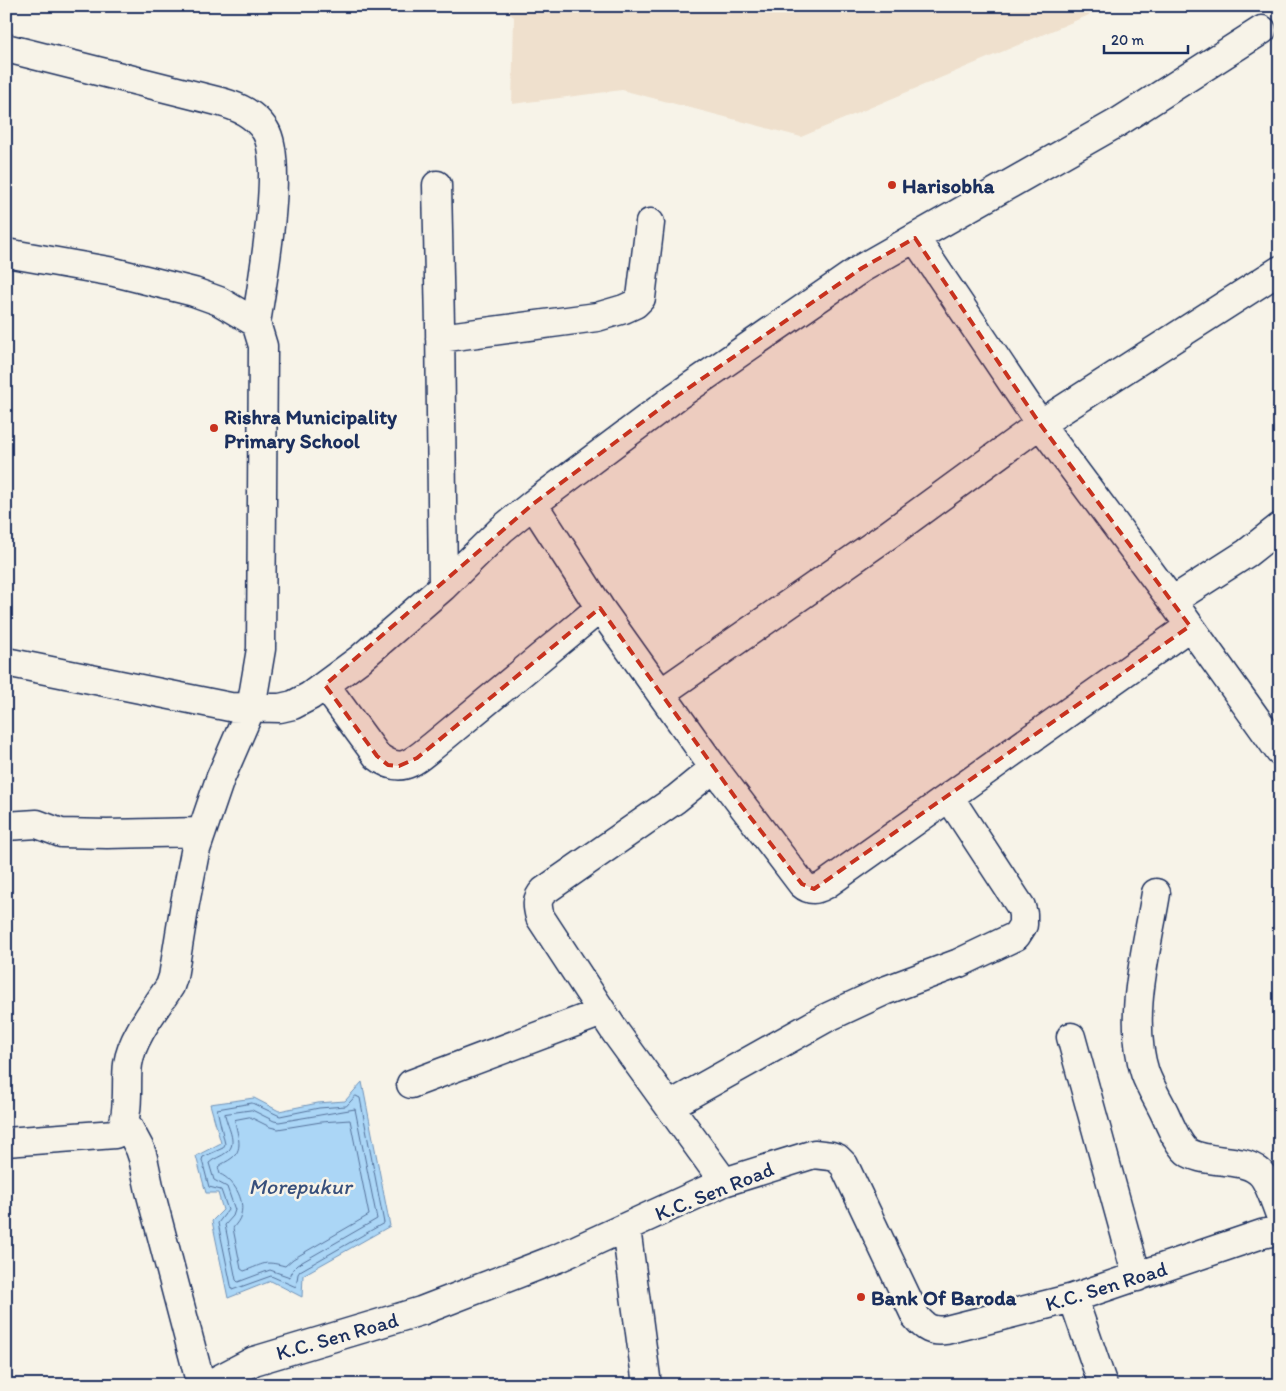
<svg xmlns="http://www.w3.org/2000/svg" width="1286" height="1391" font-family="Itim,sans-serif">
<style>
.built{fill:#efe0cd}
.water{fill:#abd6f6;stroke:#7193b9}
.lines{fill:none;stroke-linecap:round;stroke-linejoin:round}
.shore{stroke:#55729b;stroke-width:1}
.minor-casing{stroke:#1b2f5e;stroke-width:31}
.minor{stroke:#f7f3e8;stroke-width:28}
.marked{fill:#c8321e;fill-opacity:0.2;stroke:#c8321e;stroke-width:4;stroke-dasharray:10 6;stroke-linejoin:round}
.poi-dot{fill:#c8321e;stroke:#f7f3e8;stroke-width:2}
.labels{text-anchor:middle;dominant-baseline:central;stroke-width:5;stroke-linejoin:round;paint-order:stroke}
.poi-label{font-size:21px;font-weight:bold;fill:#1b2f5e;stroke:#f7f3e8;text-anchor:start}
.street-label{font-size:21px;fill:#1b2f5e;stroke:#f7f3e8}
.water-label{font-size:22px;font-style:italic;fill:#38507c;stroke:#f7f3e8}
</style>
<rect width="100%" height="100%" fill="#f7f3e8"/>
<filter id="ink" filterUnits="userSpaceOnUse"><feTurbulence type="fractalNoise" baseFrequency=".02" numOctaves="2"/><feDisplacementMap in="SourceGraphic" scale="10" xChannelSelector="R" yChannelSelector="G"/><feConvolveMatrix kernelMatrix="1 2 1 2 8 2 1 2 1" color-interpolation-filters="sRGB"/></filter>
<g filter="url(#ink)">
<!-- built -->
<path class="built" d="M 501,6 L 1110,6 L 801,137 L 622,90 L 512,104 L 514,17 Z"/>
<!-- water -->
<path class="water" d="M 362,1082 L 390,1226 L 303,1275 L 302,1297 L 271,1281 L 228,1298 L 212,1221 L 223,1210 L 218,1193 L 206,1193 L 196,1156 L 221,1143 L 210,1104 L 254,1098 L 279,1111 L 318,1103 L 345,1101 Z"/>
<g class="lines">
<!-- shore -->
<path class="shore" d="M 356,1096 L 360,1098 L 384,1223 L 300,1271 L 298,1274 L 296,1287 L 271,1276 L 232,1290 L 218,1223 L 228,1210 L 221,1190 L 209,1187 L 202,1160 L 203,1157 L 223,1148 L 225,1144 L 217,1109 L 252,1103 L 280,1116 L 319,1108 L 346,1106 Z
M 252,1110 L 274,1121 L 279,1122 L 355,1109 L 377,1219 L 297,1265 L 293,1269 L 290,1277 L 270,1270 L 238,1282 L 236,1280 L 225,1225 L 233,1216 L 235,1210 L 227,1187 L 214,1180 L 209,1163 C 214,1158 221,1157 227,1152 C 239,1143 226,1125 225,1114 Z
M 250,1117 L 270,1127 L 278,1129 L 321,1122 L 350,1120 L 369,1215 L 293,1259 L 285,1266 C 263,1260 265,1264 244,1271 L 241,1269 L 233,1228 C 236,1224 240,1220 241,1214 C 245,1200 234,1180 220,1174 L 218,1167 C 222,1163 227,1162 232,1158 C 245,1148 236,1133 235,1120 Z"/>
<defs>
<path id="minor" d="M 6,48 L 221,102 C 239,107 254,114 265,130 C 285,161 262,284 256,323
M 437,185 L 440,325 L 443,587
M 915,238 L 1040,424 L 1172,601 L 1280,752
M 6,253 L 114,272 L 194,292 L 219,301 L 256,323 L 263,346 L 261,649 L 251,708 L 220,779 L 195,852 L 185,903 L 173,977 L 170,986 C 155,1009 132,1037 128,1064 C 125,1083 132,1124 115,1134 L 6,1142
M 440,338 L 597,317 L 624,309 L 635,304 L 641,298 L 650,223
M 533,504 L 600,608 L 714,768 L 802,884 C 810,891 816,890 825,885 L 1190,626
M 1172,601 L 1247,553 L 1280,527
M 6,662 L 230,707 L 280,708 L 293,705 L 310,696 L 360,659 L 443,587 L 502,529 L 533,504 L 677,396 L 862,268 L 1117,123 L 1262,30
M 325,685 L 377,756 C 401,775 413,762 433,746 L 600,608
M 661,693 L 888,535 L 1040,424 L 1280,270
M 714,768 L 676,799 L 544,891 C 536,899 537,906 540,917 L 616,1033 L 724,1182
M 6,826 L 37,824 L 61,833 L 107,834 L 201,832
M 1156,893 C 1147,950 1127,1017 1145,1073 C 1150,1087 1159,1101 1165,1114 C 1170,1125 1179,1147 1189,1153 C 1210,1164 1240,1157 1258,1171 C 1267,1177 1276,1204 1280,1215
M 1071,1037 L 1137,1277
M 411,1084 L 602,1012
M 669,1106 L 826,1018 L 884,991 L 959,963 L 1016,936 L 1023,925 L 1023,914 L 1021,907 L 949,797
M 125,1121 L 140,1149 L 143,1158 L 150,1191 L 201,1385
M 626,1228 L 647,1385
M 1073,1298 L 1103,1385
M 208,1385 L 254,1361 L 421,1311 L 558,1258 L 724,1182 L 814,1154 L 831,1156 L 837,1158 L 844,1165 L 916,1317 C 925,1328 932,1332 946,1330 L 1073,1298 L 1262,1234 L 1280,1230"/>
</defs>
<!-- minor casing -->
<use href="#minor" class="minor-casing"/>
<!-- minor -->
<use href="#minor" class="minor"/>
</g>
</g>
<!-- marked area -->
<path class="marked" d="M 915,238 L 1040,424 L 1190,626 L 814,889 L 802,884 L 740,804 L 600,608 L 417,758 L 399,766 L 388,765 L 377,756 L 325,685 L 533,504 L 677,396 L 862,268 Z"/>
<!-- markers -->
<g class="poi-dot">
<circle cx="892" cy="185" r="5"/>
<circle cx="214" cy="428" r="5"/>
<circle cx="861" cy="1297" r="5"/>
</g>
<g class="labels">
<!-- poi labels -->
<g class="poi-label">
<text x="902" y="185">Harisobha</text>
<text x="224" y="416">Rishra Municipality<tspan x="224" dy="24">Primary School</tspan></text>
<text x="871" y="1297">Bank Of Baroda</text>
</g>
<!-- street labels -->
<g class="street-label">
<text transform="translate(714 1191) rotate(-22)">K.C. Sen Road</text>
<text transform="translate(1106 1286) rotate(-17)">K.C. Sen Road</text>
<text transform="translate(337 1336) rotate(-16)">K.C. Sen Road</text>
</g>
<!-- water labels -->
<g class="water-label">
<text x="300" y="1186">Morepukur</text>
</g>
</g>
<!-- margin -->
<rect width="1286" height="1391" fill="none" stroke="#f7f3e8" stroke-width="25"/>
<rect x="12" y="12" width="1261" height="1366" fill="none" stroke="#1b2f5e" stroke-width="2" filter="url(#ink)"/>
<!-- scale -->
<path d="M1104 45v8h84v-8" fill="none" stroke="#1b2f5e" stroke-width="2.5"/>
<text x="1111" y="45" font-size="15" fill="#1b2f5e" stroke="#f7f3e8" stroke-width="4" paint-order="stroke">20 m</text>
</svg>
